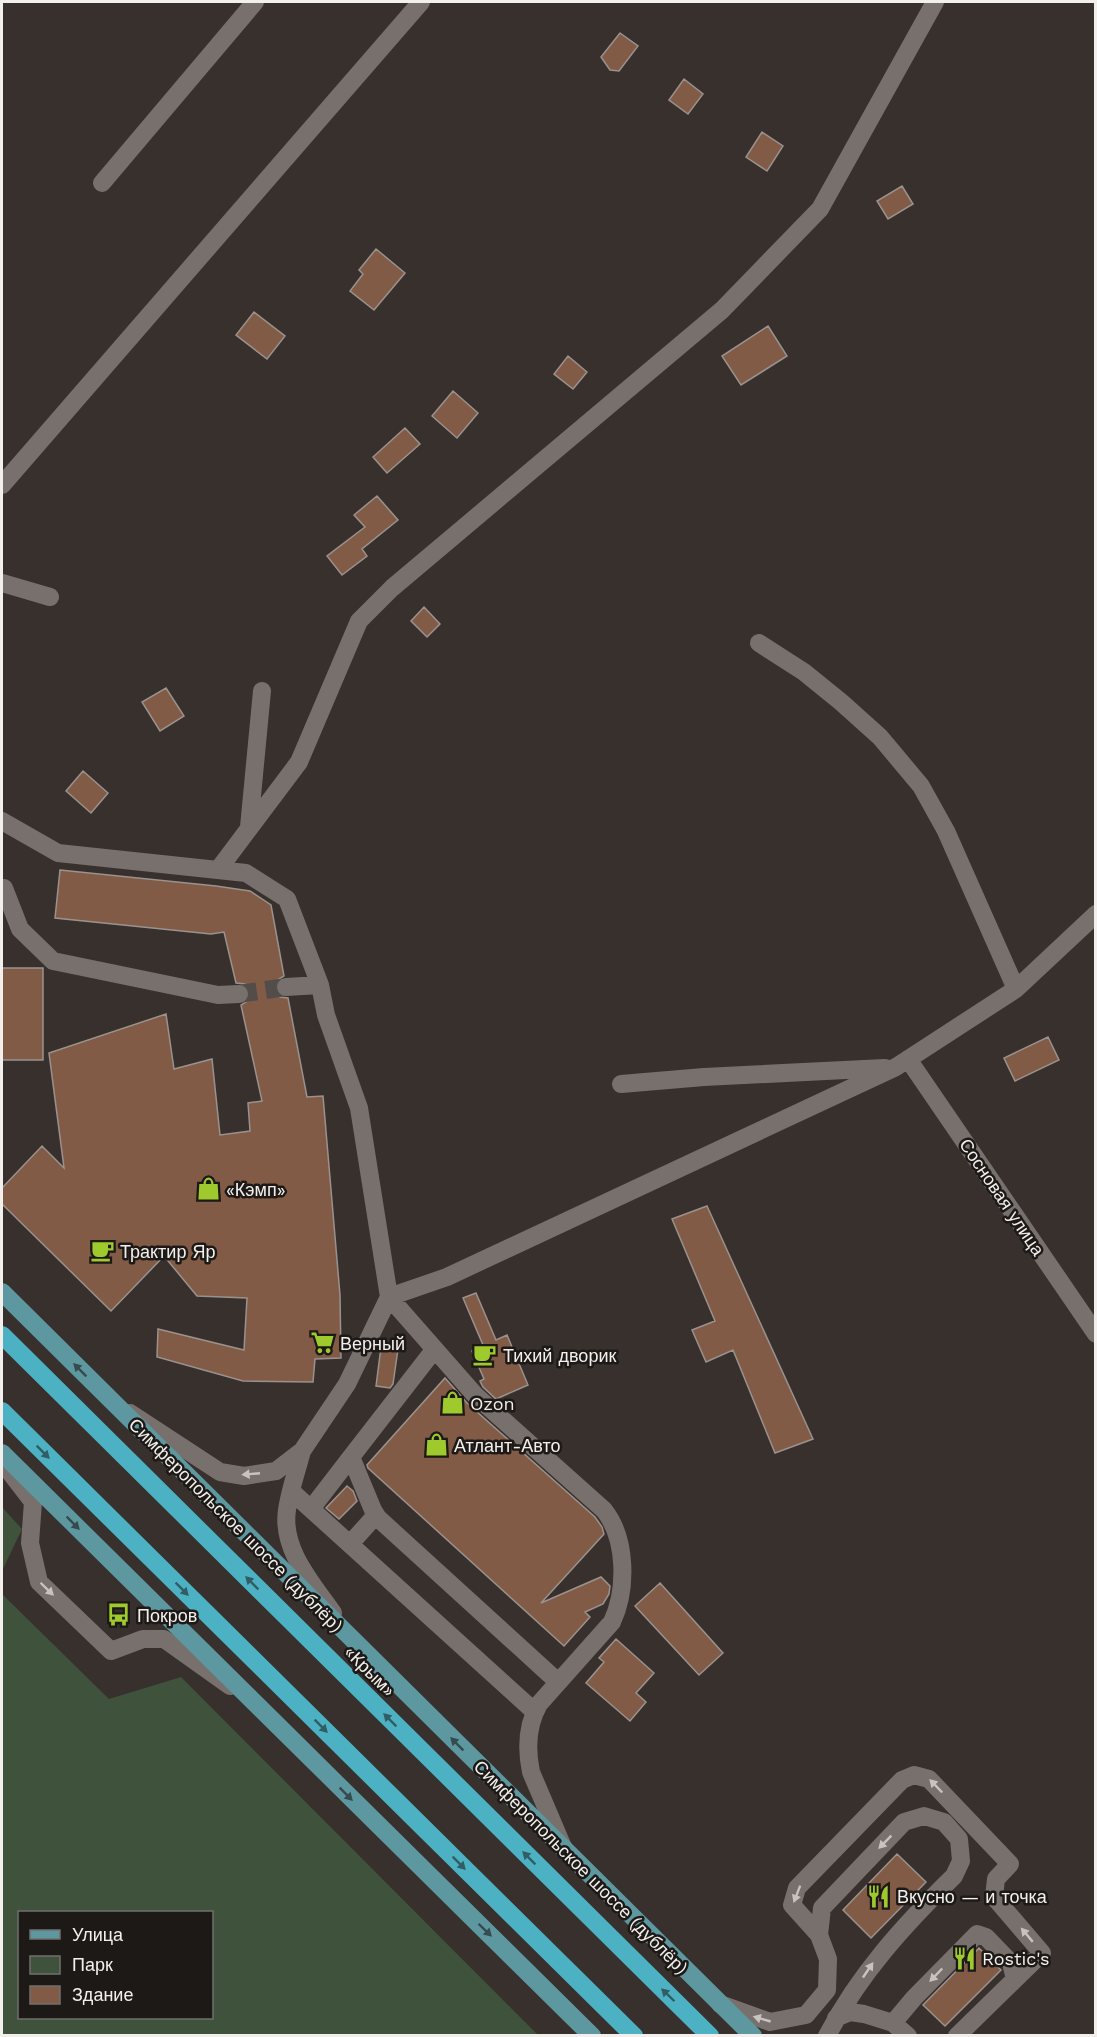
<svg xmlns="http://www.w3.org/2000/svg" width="1097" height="2037" font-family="'Work Sans',sans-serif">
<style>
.green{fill:#3f523b;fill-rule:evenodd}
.building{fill:#825b46;stroke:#9a928e;stroke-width:1.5}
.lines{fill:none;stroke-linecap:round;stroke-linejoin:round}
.minor-tunnel{stroke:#534d4a;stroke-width:18;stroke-dasharray:18 9;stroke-linecap:butt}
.minor{stroke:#77706c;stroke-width:18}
.major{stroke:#5d97a0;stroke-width:18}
.highway{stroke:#4cb1c3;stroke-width:18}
.oneway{fill:#364b4e}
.oneway2{fill:#325d64}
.oneway3{fill:#c8c3bf}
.labels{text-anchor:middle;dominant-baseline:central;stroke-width:5;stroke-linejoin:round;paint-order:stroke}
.poi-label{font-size:18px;fill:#f3efec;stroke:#1c1917;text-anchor:start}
.street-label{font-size:18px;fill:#f3efec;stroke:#1c1917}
</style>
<rect width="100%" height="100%" fill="#37302d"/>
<!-- green -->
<path class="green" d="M 2,1507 L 22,1529 L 2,1571 Z
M 2,1594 L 109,1699 L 181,1677 L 538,2035 L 2,2035 ZM 20,1912 L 212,1912 L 212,2018 L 20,2018 Z"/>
<!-- building -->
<path class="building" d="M 620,33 L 638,46 L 619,71 L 610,70 L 601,57 Z
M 684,79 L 703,94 L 688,114 L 669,100 Z
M 762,132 L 783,146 L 767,171 L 746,157 Z
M 902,186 L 913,204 L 888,219 L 877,201 Z
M 376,249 L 405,273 L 374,310 L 350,291 L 363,274 L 359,270 Z
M 254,312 L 285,336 L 267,359 L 236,335 Z
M 768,326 L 787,356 L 741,385 L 722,356 Z
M 568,356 L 587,372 L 573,389 L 554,374 Z
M 453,391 L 478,413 L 457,438 L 432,416 Z
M 405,428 L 420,444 L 387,473 L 373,457 Z
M 377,496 L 398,520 L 362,549 L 367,556 L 342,575 L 327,556 L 365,527 L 354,515 Z
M 424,607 L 440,624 L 427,637 L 411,621 Z
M 166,688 L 184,716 L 160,731 L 142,702 Z
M 83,771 L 108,793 L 91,813 L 66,791 Z
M 60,870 L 216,886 L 250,891 L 271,905 L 284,976 L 276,981 L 275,988 L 280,997 L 288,998 L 307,1097 L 323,1096 L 340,1295 L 341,1358 L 315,1359 L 313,1382 L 243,1381 L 157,1357 L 158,1329 L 244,1350 L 247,1298 L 197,1296 L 164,1256 L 111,1311 L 2,1204 L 2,1188 L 42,1146 L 64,1168 L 49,1053 L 166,1014 L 174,1069 L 212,1059 L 220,1135 L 250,1131 L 248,1103 L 262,1101 L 241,1005 L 249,1000 L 250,993 L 245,984 L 236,983 L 224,932 L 211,934 L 55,918 Z
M 2,968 L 43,968 L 43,1060 L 2,1060 Z
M 1048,1037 L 1059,1060 L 1015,1081 L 1004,1058 Z
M 707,1206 L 813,1439 L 775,1453 L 733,1350 L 706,1362 L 692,1330 L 715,1321 L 672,1219 Z
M 476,1293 L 496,1340 L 507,1335 L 528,1385 L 496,1399 L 483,1387 L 480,1381 L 484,1379 L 472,1351 L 483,1345 L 463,1298 Z
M 381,1347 L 398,1349 L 393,1384 L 390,1388 L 376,1386 Z
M 445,1378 L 467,1403 L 595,1517 L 602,1527 L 604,1534 L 541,1603 L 601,1577 L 610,1586 L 609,1594 L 603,1604 L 585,1612 L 590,1617 L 564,1646 L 368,1468 L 367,1465 Z
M 347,1486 L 353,1491 L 357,1501 L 339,1519 L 326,1508 Z
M 660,1583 L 723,1653 L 699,1675 L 635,1606 Z
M 616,1639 L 654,1673 L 636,1693 L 646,1702 L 630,1721 L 586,1683 L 604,1662 L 599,1658 Z
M 897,1854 L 926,1882 L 871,1938 L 843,1910 Z
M 979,1948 L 1001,1970 L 945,2026 L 923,2005 Z"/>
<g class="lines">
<!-- minor-tunnel -->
<path class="minor-tunnel" d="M 239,994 L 286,987"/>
<!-- minor -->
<path class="minor" d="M 102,183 L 255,2
M 2,485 L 421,2
M 2,583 L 50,597
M 759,643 L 804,672 L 841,702 L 880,737 L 921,786 L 946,831 L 1016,989
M 2,821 L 58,853 L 246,873 L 287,899 L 320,985 L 326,1015 L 359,1108 L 389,1297 L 347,1384 L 302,1451 L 276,1471 L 244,1476 L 220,1472 L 130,1413
M 249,827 L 262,691
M 218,870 L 299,762 L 359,621 L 392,588 L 722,310 L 820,209 L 935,2
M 4,888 L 20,929 L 53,961 L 218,995 L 239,994
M 286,987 L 320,985
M 908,1059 L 1096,1334
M 621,1084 L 704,1077 L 885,1068
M 434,1350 L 351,1457 L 373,1510 L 378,1518 L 558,1682
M 302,1451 C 297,1470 290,1490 287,1510 C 281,1549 312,1583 333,1613
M 2,1462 L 33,1502 L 30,1543 L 39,1582 L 111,1651 L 143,1639 L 164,1639 L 230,1686
M 291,1491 L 535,1712
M 311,1509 L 351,1457
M 350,1544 L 376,1515
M 563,1847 L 531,1772 C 526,1748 527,1725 539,1704 L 612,1622 C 627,1590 627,1539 604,1510 L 475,1395 L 389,1297 L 447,1277 L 896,1067 L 1016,989 L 1096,914
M 819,1935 L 822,1908 L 904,1822 L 924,1816 L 944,1822 L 959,1839 L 961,1861 L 954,1876 C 905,1924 859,1974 827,2036
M 720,2004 L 770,2022 L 806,2015 L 827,1990 L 828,1959 L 819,1935 L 792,1905 L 797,1888 L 902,1780 L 914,1775 L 929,1779 L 1010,1864 L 996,1879 L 994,1897 L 1042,1953 L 957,2036
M 836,2018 L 850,2012 L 864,2014 L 893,2023 L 908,2036
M 893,2023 L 914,1998 L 977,1934 L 986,1937 L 1011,1963 L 1015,1979"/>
<!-- major -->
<path class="major" d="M 2,1292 L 753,2036
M 2,1453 L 592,2036"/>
<!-- highway -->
<path class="highway" d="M 2,1335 L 710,2036
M 2,1411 L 634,2036"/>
</g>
<!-- one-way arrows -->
<defs><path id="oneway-solid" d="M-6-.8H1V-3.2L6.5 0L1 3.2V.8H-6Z" transform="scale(1.5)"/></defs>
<g class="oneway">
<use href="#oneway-solid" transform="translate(80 1370) rotate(-135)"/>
<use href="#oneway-solid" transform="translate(73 1523) rotate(45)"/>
<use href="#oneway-solid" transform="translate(457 1744) rotate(-135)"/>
<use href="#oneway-solid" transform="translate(346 1794) rotate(45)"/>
<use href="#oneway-solid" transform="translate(485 1930) rotate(44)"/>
</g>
<g class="oneway2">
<use href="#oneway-solid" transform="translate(43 1452) rotate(45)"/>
<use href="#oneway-solid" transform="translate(252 1583) rotate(-135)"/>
<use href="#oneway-solid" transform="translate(182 1589) rotate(45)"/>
<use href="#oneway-solid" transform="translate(390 1720) rotate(-135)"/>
<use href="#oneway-solid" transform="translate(321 1726) rotate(45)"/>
<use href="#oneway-solid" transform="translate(529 1858) rotate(-135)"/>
<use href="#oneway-solid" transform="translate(459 1863) rotate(45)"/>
<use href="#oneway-solid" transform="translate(668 1995) rotate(-136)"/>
</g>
<g class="oneway3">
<use href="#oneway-solid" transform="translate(251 1474) rotate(175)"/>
<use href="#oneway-solid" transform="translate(47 1589) rotate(44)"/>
<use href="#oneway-solid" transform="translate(936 1786) rotate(-134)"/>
<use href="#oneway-solid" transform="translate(885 1842) rotate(135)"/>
<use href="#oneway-solid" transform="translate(797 1894) rotate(111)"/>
<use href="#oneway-solid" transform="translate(1027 1935) rotate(-130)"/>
<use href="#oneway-solid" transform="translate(868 1970) rotate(-56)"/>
<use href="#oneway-solid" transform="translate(936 1975) rotate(134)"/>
<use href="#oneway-solid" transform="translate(762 2019) rotate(-164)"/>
</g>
<!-- icons -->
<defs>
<symbol id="shop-bare" viewBox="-9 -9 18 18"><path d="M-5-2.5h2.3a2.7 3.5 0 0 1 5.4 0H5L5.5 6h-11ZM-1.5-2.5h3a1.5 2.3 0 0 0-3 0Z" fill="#9fca2d" stroke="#1c1917" stroke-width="2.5" paint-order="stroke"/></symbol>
<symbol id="cafe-bare" viewBox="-9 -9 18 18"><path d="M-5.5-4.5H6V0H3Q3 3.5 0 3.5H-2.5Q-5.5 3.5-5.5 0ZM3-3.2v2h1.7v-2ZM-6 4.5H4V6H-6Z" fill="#9fca2d" stroke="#1c1917" stroke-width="2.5" paint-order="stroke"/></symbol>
<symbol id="supermarket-bare" viewBox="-9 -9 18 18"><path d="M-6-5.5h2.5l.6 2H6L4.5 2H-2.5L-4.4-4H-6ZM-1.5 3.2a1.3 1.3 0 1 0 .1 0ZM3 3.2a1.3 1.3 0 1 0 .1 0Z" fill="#9fca2d" stroke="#1c1917" stroke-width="2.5" paint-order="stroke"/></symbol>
<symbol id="bus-bare" viewBox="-9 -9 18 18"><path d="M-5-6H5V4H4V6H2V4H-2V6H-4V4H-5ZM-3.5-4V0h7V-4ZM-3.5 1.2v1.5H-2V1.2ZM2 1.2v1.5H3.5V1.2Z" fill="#9fca2d" stroke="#1c1917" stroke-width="2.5" paint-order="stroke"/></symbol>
<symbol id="restaurant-bare" viewBox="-9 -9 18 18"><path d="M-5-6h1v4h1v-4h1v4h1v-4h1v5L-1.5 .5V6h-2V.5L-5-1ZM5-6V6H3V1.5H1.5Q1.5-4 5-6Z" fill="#9fca2d" stroke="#1c1917" stroke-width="2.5" paint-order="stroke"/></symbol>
</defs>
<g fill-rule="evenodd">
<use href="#shop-bare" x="192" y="1172" width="33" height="33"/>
<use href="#cafe-bare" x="86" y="1234" width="33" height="33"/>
<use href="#supermarket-bare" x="306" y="1326" width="33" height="33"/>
<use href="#cafe-bare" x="468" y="1338" width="33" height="33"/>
<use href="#shop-bare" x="436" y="1386" width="33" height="33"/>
<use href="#shop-bare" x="420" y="1428" width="33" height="33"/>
<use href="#bus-bare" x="102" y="1598" width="33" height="33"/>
<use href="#restaurant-bare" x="862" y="1880" width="33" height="33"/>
<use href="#restaurant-bare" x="948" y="1942" width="33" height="33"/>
</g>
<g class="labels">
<!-- poi labels -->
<g class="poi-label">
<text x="226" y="1189">«Кэмп»</text>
<text x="120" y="1251">Трактир Яр</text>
<text x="340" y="1343">Верный</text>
<text x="503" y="1355">Тихий дворик</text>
<text x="470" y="1403">Ozon</text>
<text x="454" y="1445">Атлант-Авто</text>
<text x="137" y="1615">Покров</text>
<text x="897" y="1896">Вкусно — и точка</text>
<text x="982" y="1958">Rostic's</text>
</g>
<!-- street labels -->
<g class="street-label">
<text transform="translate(1002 1197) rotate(56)">Сосновая улица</text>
<text transform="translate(236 1525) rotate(45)">Симферопольское шоссе (дублёр)</text>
<text transform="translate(370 1671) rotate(45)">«Крым»</text>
<text transform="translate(581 1867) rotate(45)">Симферопольское шоссе (дублёр)</text>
</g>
</g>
<!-- border -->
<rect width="1097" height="2037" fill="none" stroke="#f3efec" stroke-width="6"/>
<!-- legend -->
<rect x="18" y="1911" width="195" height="108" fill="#1c1917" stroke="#726f6c" stroke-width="1.5"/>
<rect x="30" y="1930" width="30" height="9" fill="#5d97a0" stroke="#726f6c" stroke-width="1.5"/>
<text x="72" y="1941" font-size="18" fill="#f3efec">Улица</text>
<rect x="30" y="1956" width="30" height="18" fill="#3f523b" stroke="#726f6c" stroke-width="1.5"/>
<text x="72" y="1971" font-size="18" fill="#f3efec">Парк</text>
<rect x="30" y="1986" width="30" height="18" fill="#825b46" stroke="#726f6c" stroke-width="1.5"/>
<text x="72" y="2001" font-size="18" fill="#f3efec">Здание</text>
</svg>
